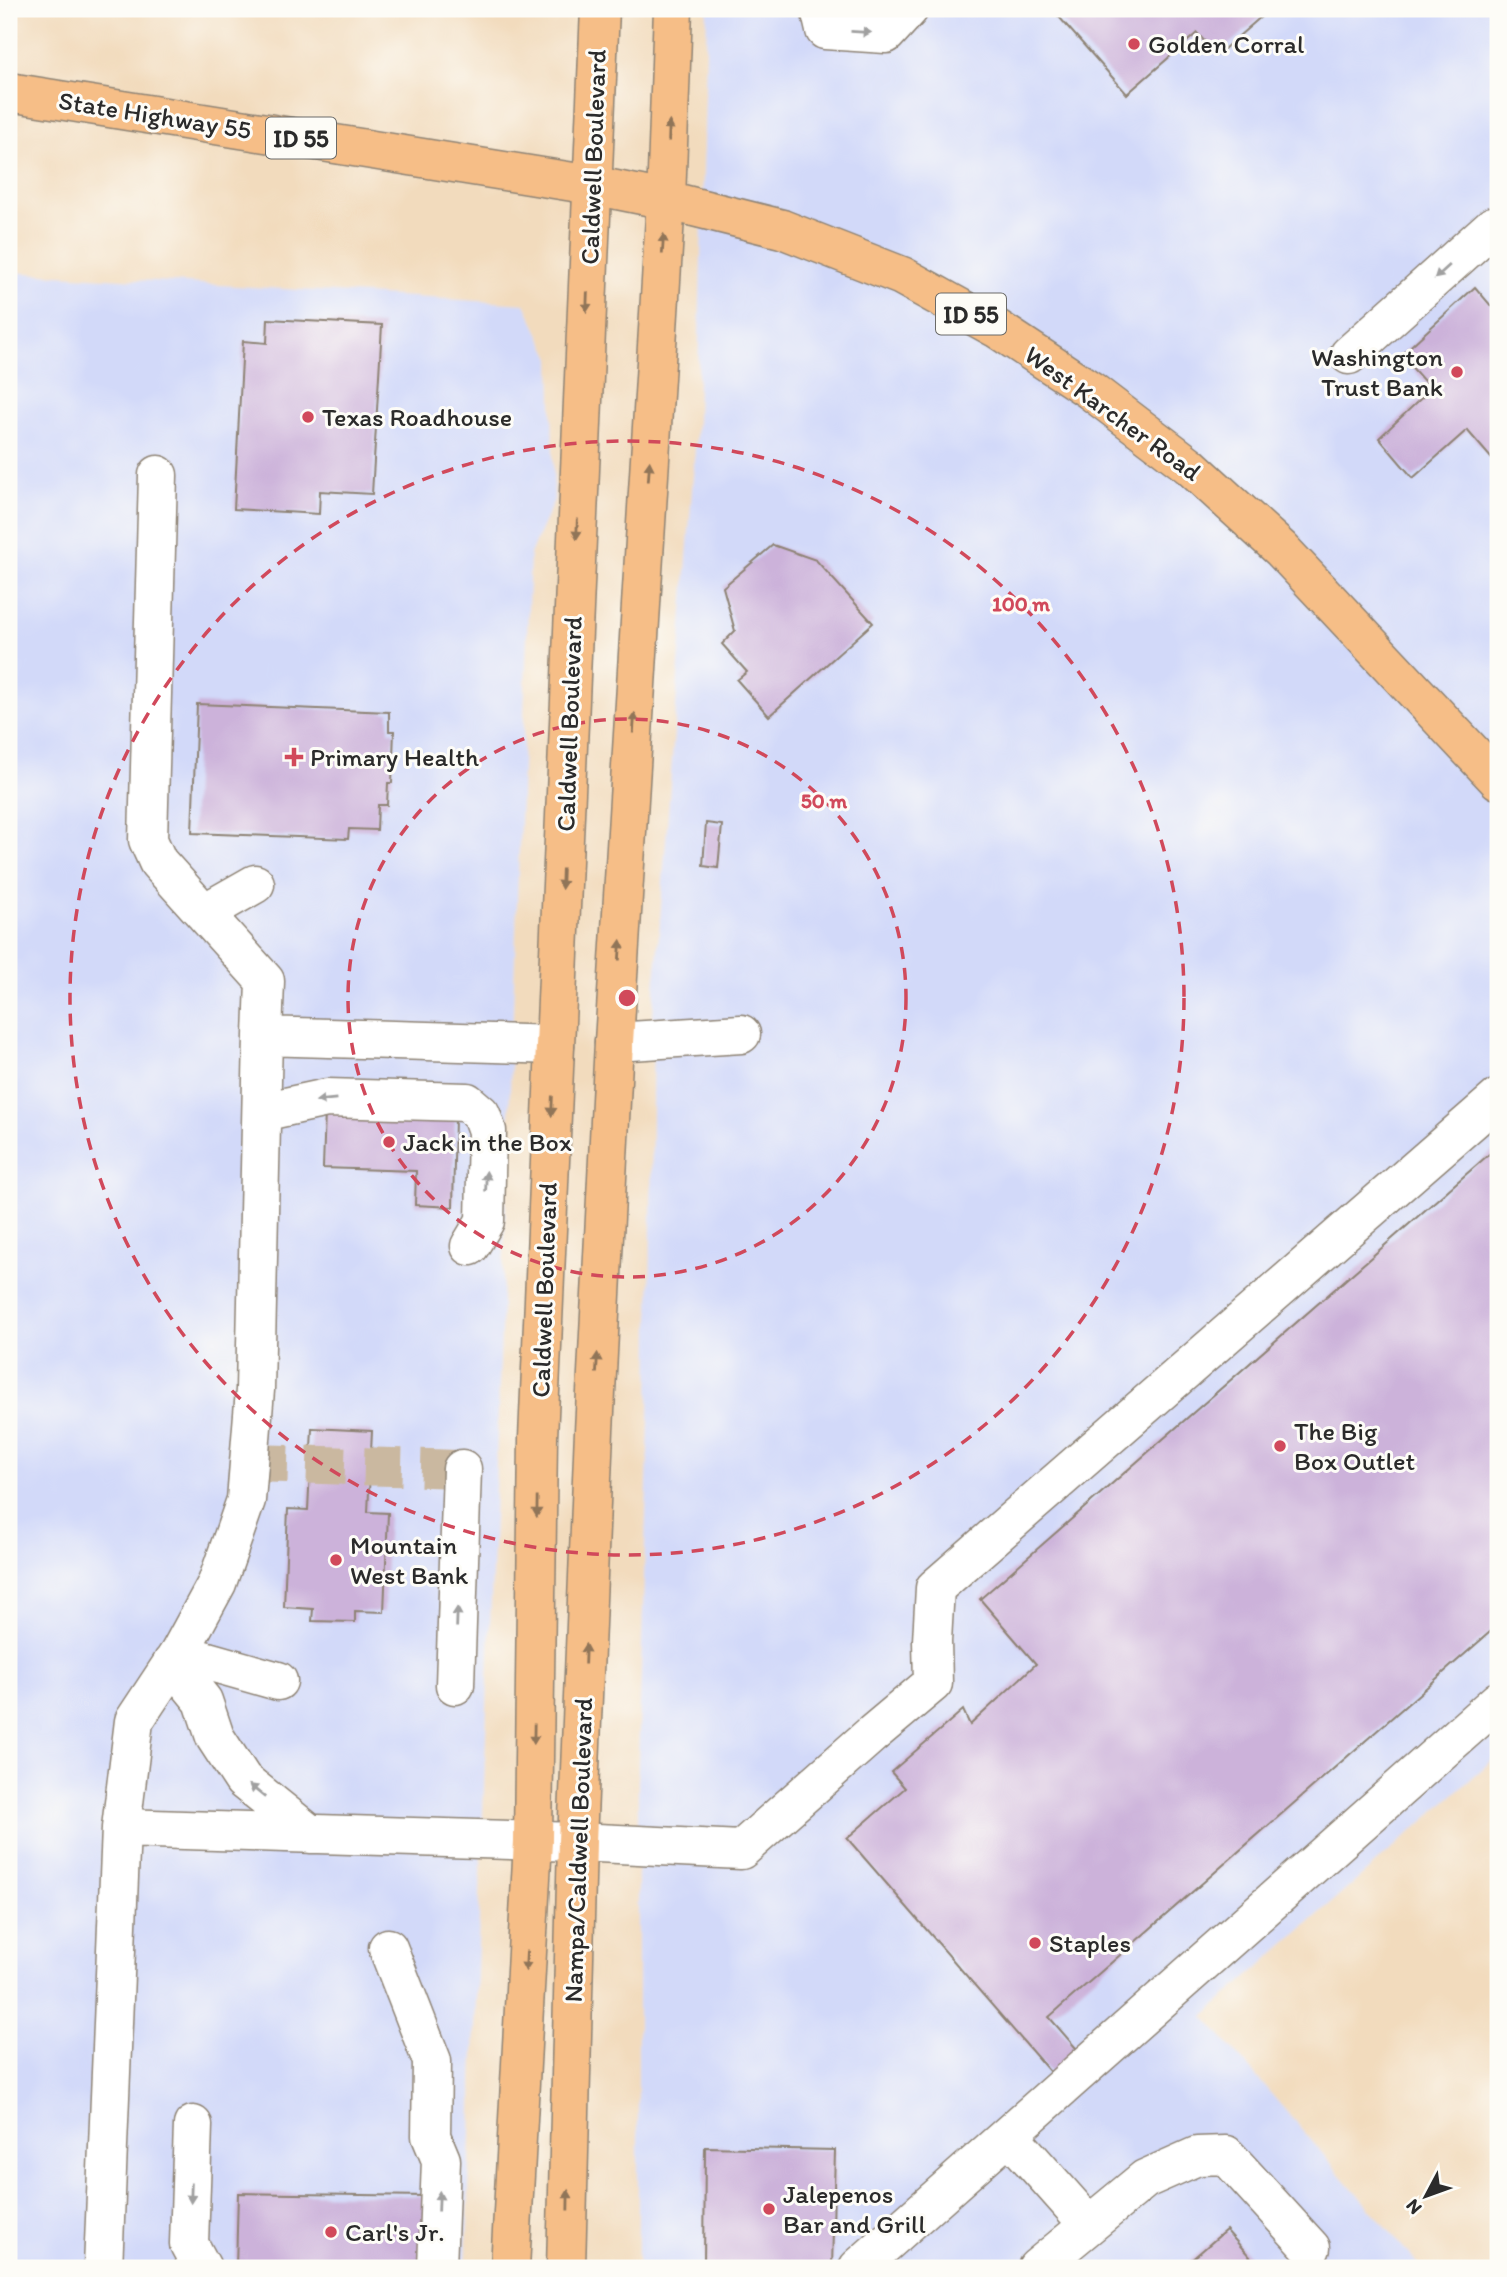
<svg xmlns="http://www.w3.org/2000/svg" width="1507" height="2277" font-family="Itim,sans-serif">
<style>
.built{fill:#d2d9f9}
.building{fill:#ccb2da}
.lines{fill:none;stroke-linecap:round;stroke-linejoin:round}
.minor-tunnel{stroke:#cab8a0;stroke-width:38;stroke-dasharray:38 19;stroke-linecap:butt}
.minor-casing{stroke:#8e8374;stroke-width:41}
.major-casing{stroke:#8e8374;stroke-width:41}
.highway-casing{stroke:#8e8374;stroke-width:41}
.minor{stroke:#fff;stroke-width:38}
.major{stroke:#f6be87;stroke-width:38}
.highway{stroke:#f6be87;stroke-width:38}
.oneway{fill:#a0a0a0}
.oneway2{fill:#907459}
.ring{fill:none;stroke:#d1495b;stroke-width:3.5;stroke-dasharray:12 9}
.poi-dot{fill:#d1495b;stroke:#fdfcf7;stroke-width:2.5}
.labels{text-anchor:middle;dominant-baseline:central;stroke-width:6;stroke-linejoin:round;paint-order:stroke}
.shield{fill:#fdfcf7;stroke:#6a6a68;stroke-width:2}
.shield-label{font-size:24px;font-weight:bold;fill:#2b2b2b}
.poi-label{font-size:26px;fill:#2b2b2b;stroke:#fdfcf7;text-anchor:start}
.street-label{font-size:26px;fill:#2b2b2b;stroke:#fdfcf7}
.centre{fill:#d1495b;stroke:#fdfcf7;stroke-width:3.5}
.ring-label{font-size:21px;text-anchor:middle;font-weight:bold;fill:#d1495b;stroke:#fdfcf7;stroke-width:6;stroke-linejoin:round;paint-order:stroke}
</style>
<rect width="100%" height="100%" fill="#fdfcf7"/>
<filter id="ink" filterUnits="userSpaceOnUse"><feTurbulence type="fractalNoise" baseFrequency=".0143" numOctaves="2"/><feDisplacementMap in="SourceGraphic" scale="14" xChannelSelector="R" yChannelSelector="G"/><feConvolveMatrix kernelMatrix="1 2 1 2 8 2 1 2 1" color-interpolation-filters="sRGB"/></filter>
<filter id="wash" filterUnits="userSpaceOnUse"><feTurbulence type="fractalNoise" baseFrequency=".00686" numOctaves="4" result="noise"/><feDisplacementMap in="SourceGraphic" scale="28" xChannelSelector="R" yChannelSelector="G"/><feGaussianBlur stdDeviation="1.57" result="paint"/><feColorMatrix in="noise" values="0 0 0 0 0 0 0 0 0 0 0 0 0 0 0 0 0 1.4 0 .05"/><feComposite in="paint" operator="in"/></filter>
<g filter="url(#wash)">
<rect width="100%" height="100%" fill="#f2dbbd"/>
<!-- built -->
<path class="built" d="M 707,9 L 1498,9 L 1498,1755 L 1204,2016 L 1421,2268 L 638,2268 L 638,1764 L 649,1421 L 653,1015 L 697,423 Z
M 9,272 L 525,304 L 551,358 L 554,500 L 530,554 L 466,2268 L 9,2268 Z"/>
<g id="blocks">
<!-- building -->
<path class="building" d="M 1052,9 L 1270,9 L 1217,55 L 1197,33 L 1127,94 Z
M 1475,287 L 1498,314 L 1498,466 L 1467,430 L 1413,478 L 1379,438 L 1431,389 L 1401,355 Z
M 268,319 L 382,325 L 372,494 L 320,491 L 319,514 L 234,509 L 243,341 L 267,343 Z
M 773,545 L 816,560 L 873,623 L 769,716 L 737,680 L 747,672 L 722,644 L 735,631 L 723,587 Z
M 197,704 L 389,712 L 389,731 L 394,731 L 392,783 L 388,783 L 387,805 L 378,805 L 377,830 L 349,829 L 348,839 L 192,833 Z
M 706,823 L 722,825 L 718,868 L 703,866 Z
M 325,1111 L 455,1117 L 453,1207 L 415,1205 L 416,1171 L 323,1168 Z
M 1495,1149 L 1498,1153 L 1498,1625 L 1049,2017 L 1082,2055 L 1056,2079 L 847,1838 L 905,1788 L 891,1772 L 963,1710 L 970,1725 L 1036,1664 L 980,1599 Z
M 312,1428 L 372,1431 L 368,1512 L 388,1513 L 384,1612 L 355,1611 L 355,1622 L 312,1621 L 313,1609 L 284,1607 L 288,1509 L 308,1510 Z
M 705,2147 L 835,2150 L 832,2268 L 704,2268 Z
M 238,2193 L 426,2196 L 422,2268 L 236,2268 Z
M 1226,2230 L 1260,2268 L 1182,2268 Z"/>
</g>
</g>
<g filter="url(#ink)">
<use href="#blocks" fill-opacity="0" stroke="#8e8374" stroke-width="2"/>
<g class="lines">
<!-- minor-tunnel -->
<path class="minor-tunnel" d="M 250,1463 L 462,1469"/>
<defs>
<path id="minor" d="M 820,9 L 825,30 L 886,34 L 909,9
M 1349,355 L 1493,226
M 158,475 L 148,840 L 158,862 L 265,981 L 263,1036
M 204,913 L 255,884
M 614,1042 L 741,1034
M 262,1112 L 327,1098 L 467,1102 L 481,1114 L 487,1131 L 485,1221 L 470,1246
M 179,1653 L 278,1681
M 172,1663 L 203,1701 L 215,1737 L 243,1780 L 310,1834
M 455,1685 L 462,1469
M 121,1828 L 577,1842 L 741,1850 L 871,1735 L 933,1683 L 932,1641 L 935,1588 L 1498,1098
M 388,1948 L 432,2061 L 431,2136 L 441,2160 L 437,2268
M 193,2125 L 189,2244 L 202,2268
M 1010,2136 L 1089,2225
M 103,2268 L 121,1828 L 134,1721 L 179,1653 L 217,1583 L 246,1500 L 255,1390 L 263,1036 L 555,1045
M 858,2268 L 1498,1701
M 1037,2268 L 1145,2179 L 1197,2156 L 1226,2155 L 1311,2248"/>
<path id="major" d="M 510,2268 L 533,1841 L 538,1438 L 600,9
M 566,2268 L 577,1842 L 594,1431 L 614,1042 L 666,200 L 673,9"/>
<path id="highway" d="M 9,92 L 592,185 L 666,200 L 782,229 L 902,276 L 996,328 L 1090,390 L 1190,466 L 1281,549 L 1498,780"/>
</defs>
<!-- minor casing -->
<use href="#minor" class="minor-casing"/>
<!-- major casing -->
<use href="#major" class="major-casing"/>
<!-- highway casing -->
<use href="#highway" class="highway-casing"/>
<!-- minor -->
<use href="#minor" class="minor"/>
<!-- major -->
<use href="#major" class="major"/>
<!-- highway -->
<use href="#highway" class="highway"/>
</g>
<!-- one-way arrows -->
<defs><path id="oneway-solid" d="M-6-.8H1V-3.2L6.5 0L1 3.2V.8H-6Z" transform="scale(1.75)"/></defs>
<g class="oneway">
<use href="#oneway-solid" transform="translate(861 32) rotate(3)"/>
<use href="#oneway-solid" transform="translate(1442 272) rotate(138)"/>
<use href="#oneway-solid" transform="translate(326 1100) rotate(174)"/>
<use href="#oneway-solid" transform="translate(486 1181) rotate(-88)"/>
<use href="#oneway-solid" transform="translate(457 1617) rotate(-88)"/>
<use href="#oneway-solid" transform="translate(257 1791) rotate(-141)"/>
<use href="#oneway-solid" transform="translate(191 2193) rotate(92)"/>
<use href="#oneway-solid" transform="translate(439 2201) rotate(-88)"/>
</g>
<g class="oneway2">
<use href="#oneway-solid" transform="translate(669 131) rotate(-88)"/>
<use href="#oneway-solid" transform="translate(663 244) rotate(-86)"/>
<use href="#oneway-solid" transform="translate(587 302) rotate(92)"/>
<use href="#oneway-solid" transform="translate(649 471) rotate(-86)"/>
<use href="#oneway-solid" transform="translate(577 529) rotate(92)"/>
<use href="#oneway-solid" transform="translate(634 723) rotate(-86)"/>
<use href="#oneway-solid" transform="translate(562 879) rotate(92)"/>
<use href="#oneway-solid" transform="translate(620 950) rotate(-86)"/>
<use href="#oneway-solid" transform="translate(552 1106) rotate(92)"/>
<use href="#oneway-solid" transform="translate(597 1363) rotate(-87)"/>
<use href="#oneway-solid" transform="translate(537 1507) rotate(91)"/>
<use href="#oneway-solid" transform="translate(585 1654) rotate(-88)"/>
<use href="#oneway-solid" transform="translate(534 1734) rotate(91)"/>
<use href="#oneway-solid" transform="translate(526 1961) rotate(93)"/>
<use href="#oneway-solid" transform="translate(568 2200) rotate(-89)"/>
</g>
</g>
<!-- distance rings -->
<g class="ring">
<circle cx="627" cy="998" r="279"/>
<circle cx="627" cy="998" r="557"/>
</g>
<!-- markers -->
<g class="poi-dot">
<circle cx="1134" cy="44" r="7"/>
<circle cx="1457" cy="372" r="7"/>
<circle cx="308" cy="417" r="7"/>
<path d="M290.5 746.5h7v7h7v7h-7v7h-7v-7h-7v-7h7z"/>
<circle cx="389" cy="1142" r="7"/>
<circle cx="1280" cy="1446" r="7"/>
<circle cx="336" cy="1560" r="7"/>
<circle cx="1035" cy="1943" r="7"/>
<circle cx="769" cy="2209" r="7"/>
<circle cx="331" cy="2232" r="7"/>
</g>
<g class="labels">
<!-- shield labels -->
<g class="shield">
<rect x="266" y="117.5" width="70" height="41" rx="5"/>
<rect x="936" y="293.5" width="70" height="41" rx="5"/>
</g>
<g class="shield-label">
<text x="301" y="138">ID 55</text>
<text x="971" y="314">ID 55</text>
</g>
<!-- poi labels -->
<g class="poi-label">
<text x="1148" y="44">Golden Corral</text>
<text x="1443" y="357" text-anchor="end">Washington<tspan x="1443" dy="30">Trust Bank</tspan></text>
<text x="322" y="417">Texas Roadhouse</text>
<text x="310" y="757">Primary Health</text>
<text x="403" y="1142">Jack in the Box</text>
<text x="1294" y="1431">The Big<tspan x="1294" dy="30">Box Outlet</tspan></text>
<text x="350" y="1545">Mountain<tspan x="350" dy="30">West Bank</tspan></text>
<text x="1049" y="1943">Staples</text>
<text x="783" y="2194">Jalepenos<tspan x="783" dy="30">Bar and Grill</tspan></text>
<text x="345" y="2232">Carl's Jr.</text>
</g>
<!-- street labels -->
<g class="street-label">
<text transform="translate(155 115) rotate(9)">State Highway 55</text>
<text transform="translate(593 157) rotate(-88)">Caldwell Boulevard</text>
<text transform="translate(1113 413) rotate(36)">West Karcher Road</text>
<text transform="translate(569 724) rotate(-88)">Caldwell Boulevard</text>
<text transform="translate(544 1290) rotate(-88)">Caldwell Boulevard</text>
<text transform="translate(578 1850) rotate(-88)">Nampa/Caldwell Boulevard</text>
</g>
</g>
<circle cx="627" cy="998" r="10" class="centre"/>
<g class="ring-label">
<text x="1021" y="611">100 m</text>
<text x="824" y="808">50 m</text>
</g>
<!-- margin -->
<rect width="1507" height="2277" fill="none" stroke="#fdfcf7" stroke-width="35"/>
<!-- north arrow -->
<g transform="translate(1426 2196) rotate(229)" stroke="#fdfcf7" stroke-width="5" paint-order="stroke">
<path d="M0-5L12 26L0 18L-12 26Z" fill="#2b2b2b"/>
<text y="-10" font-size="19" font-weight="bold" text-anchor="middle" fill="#2b2b2b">N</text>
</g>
</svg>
